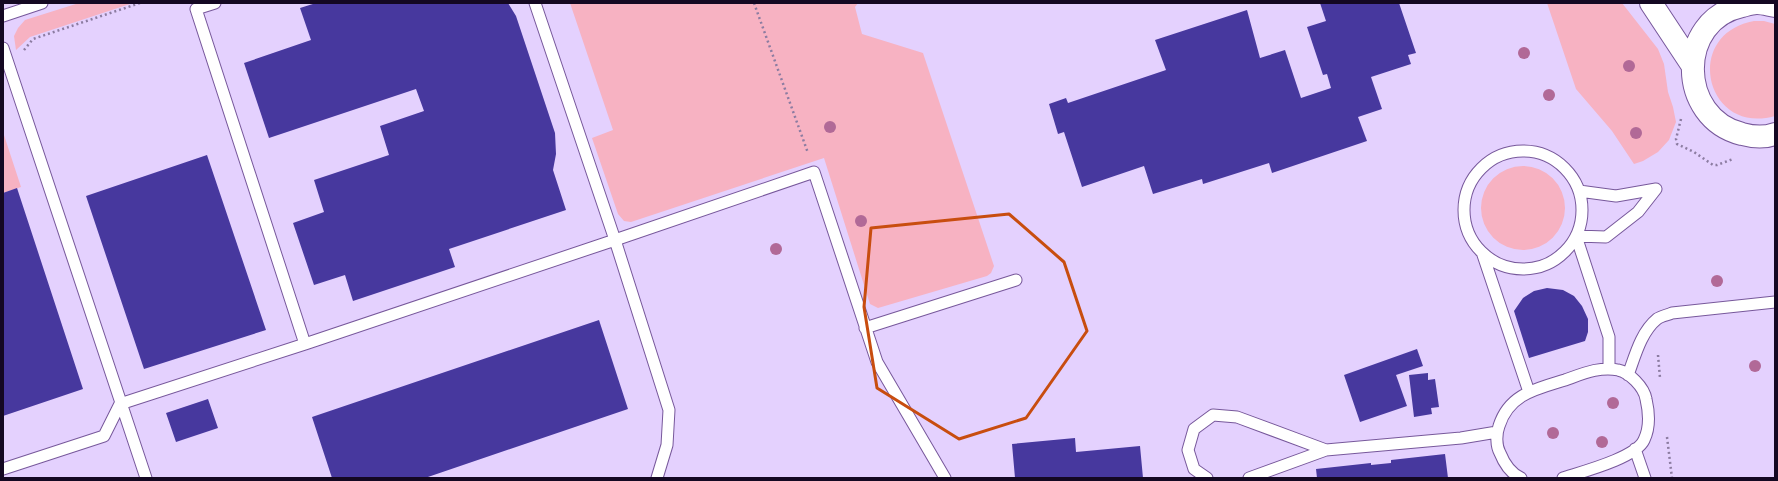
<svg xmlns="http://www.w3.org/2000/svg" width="1778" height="481" font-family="'Fira Sans Condensed',sans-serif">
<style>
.green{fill:#f7b2c2}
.building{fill:#47389e}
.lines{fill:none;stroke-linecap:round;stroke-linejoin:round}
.service-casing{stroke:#77589b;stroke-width:13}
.tertiary-casing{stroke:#77589b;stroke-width:24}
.path{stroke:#8c7ca1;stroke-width:2.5;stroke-dasharray:2 3;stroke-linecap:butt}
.service{stroke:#fff;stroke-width:11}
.tertiary{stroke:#fff;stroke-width:22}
.tree{fill:#b16997}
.marked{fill:none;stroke:#c84d0f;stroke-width:3;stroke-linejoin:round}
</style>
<rect width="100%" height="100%" fill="#e4d1fe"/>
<!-- green -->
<path class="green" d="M 79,3 L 133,3 L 30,37 L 16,50 L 14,36 L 18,28 L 25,20 Z
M 570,3 L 858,3 L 855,7 L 862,34 L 923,53 L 994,266 L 991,273 L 987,276 L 878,308 L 870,304 L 824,158 L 631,222 L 624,221 L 618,214 L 592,138 L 613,130 Z
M 1547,3 L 1622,3 L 1658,49 L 1664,64 L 1668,92 L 1673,107 L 1676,122 L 1669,140 L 1658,152 L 1643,161 L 1634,164 L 1612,131 L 1576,89 Z
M 1754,21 L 1764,21 L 1775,24 L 1775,116 C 1705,136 1682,34 1754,21 Z
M 3,132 L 21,187 L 3,193 Z
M1481 208a42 42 0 1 1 84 0a42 42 0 1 1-84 0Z"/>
<!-- building -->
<path class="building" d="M 316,3 L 508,3 L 516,16 L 555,133 L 556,154 L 553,170 L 566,210 L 449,249 L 455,267 L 353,301 L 345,275 L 314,285 L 293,223 L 324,212 L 314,180 L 389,155 L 380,126 L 424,111 L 416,89 L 269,138 L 244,63 L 311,40 L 300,8 Z
M 1320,3 L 1399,3 L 1416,53 L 1408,55 L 1411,64 L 1371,77 L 1382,109 L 1358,117 L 1367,141 L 1272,173 L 1269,163 L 1203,184 L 1202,179 L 1153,194 L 1144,166 L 1082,187 L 1064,132 L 1058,134 L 1049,104 L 1066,98 L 1068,103 L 1166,70 L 1155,40 L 1247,10 L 1260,58 L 1285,50 L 1301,98 L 1331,88 L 1327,74 L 1323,75 L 1307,27 L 1326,21 Z
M 207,155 L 266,330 L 144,369 L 86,196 Z
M 17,188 L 83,389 L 3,416 L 3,193 Z
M 1547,288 L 1563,290 L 1574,296 L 1582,306 L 1588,319 L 1588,332 L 1585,341 L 1529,358 L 1514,311 L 1523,298 L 1534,291 Z
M 599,320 L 628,409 L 425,478 L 332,478 L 312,417 Z
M 1417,349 L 1423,366 L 1396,375 L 1407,406 L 1360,422 L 1344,375 Z
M 1428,373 L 1428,380 L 1435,379 L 1439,407 L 1431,408 L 1432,414 L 1414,417 L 1409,375 Z
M 208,399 L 218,428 L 176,442 L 166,413 Z
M 1075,438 L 1076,452 L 1140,446 L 1143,478 L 1015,478 L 1012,444 Z
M 1445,454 L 1448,478 L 1317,478 L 1316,469 L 1371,463 L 1371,465 L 1391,463 L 1391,460 Z"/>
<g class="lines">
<defs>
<path id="service" d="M 215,3 L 196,9 L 305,344 L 615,240 L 535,3
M 3,16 L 42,3
M 3,48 L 146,478
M1464 210a59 59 0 1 1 118 0a59 59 0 1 1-118 0Z
M 1579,191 L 1616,196 L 1656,189
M 1483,255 L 1529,392
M 865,328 L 1016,280
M 1609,368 L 1609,337 L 1576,236 L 1606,237 L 1638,212 L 1656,189
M 1628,375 C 1635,356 1641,332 1657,319 C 1661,316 1668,315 1672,313 L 1775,302
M 1635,449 L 1645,478
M 3,469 L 104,436 L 120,404 L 305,344
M 657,478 L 667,445 L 669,410 L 615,240 L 814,172 L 877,362 L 945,478
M 1207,478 L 1194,469 L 1188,450 L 1194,429 L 1213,415 L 1237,417 L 1326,450
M 1249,478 L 1326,450 L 1461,438 L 1497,432
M 1521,478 C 1510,473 1504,463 1500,453 C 1496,446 1496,434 1499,426 C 1509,394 1536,389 1565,380 C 1582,374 1600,366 1618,370 C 1629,372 1644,387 1646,399 C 1649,412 1650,428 1644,440 C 1636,458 1581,472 1563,478"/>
<path id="tertiary" d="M 1651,3 L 1692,65
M 1775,6 C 1769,5 1763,3 1757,3 C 1752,3 1746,5 1742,6 C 1676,20 1677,118 1742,134 C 1753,137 1764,138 1775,134"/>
</defs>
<!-- service casing -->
<use href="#service" class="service-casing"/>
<!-- tertiary casing -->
<use href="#tertiary" class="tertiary-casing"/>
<!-- path -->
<path class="path" d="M 754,3 L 808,153
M 24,50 L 33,39 L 140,3
M 1681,119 L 1676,139 L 1677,144 L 1694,152 L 1713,165 L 1717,165 L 1733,159
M 1658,355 L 1660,378
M 1667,437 L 1672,478"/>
<!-- service -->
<use href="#service" class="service"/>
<!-- tertiary -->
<use href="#tertiary" class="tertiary"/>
</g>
<!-- trees -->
<g class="tree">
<circle cx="1524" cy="53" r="6"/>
<circle cx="1629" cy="66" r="6"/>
<circle cx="1549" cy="95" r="6"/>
<circle cx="830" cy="127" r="6"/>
<circle cx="1636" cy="133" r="6"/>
<circle cx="861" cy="221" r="6"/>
<circle cx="776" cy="249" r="6"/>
<circle cx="1717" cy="281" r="6"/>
<circle cx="1755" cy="366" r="6"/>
<circle cx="1613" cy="403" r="6"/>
<circle cx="1553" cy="433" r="6"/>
<circle cx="1602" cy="442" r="6"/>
</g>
<!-- marked area -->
<path class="marked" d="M 1009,214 L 1064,262 L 1087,331 L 1026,418 L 959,439 L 877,388 L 864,307 L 871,228 Z"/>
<!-- border -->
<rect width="1778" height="481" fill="none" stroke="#140822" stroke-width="8"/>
</svg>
